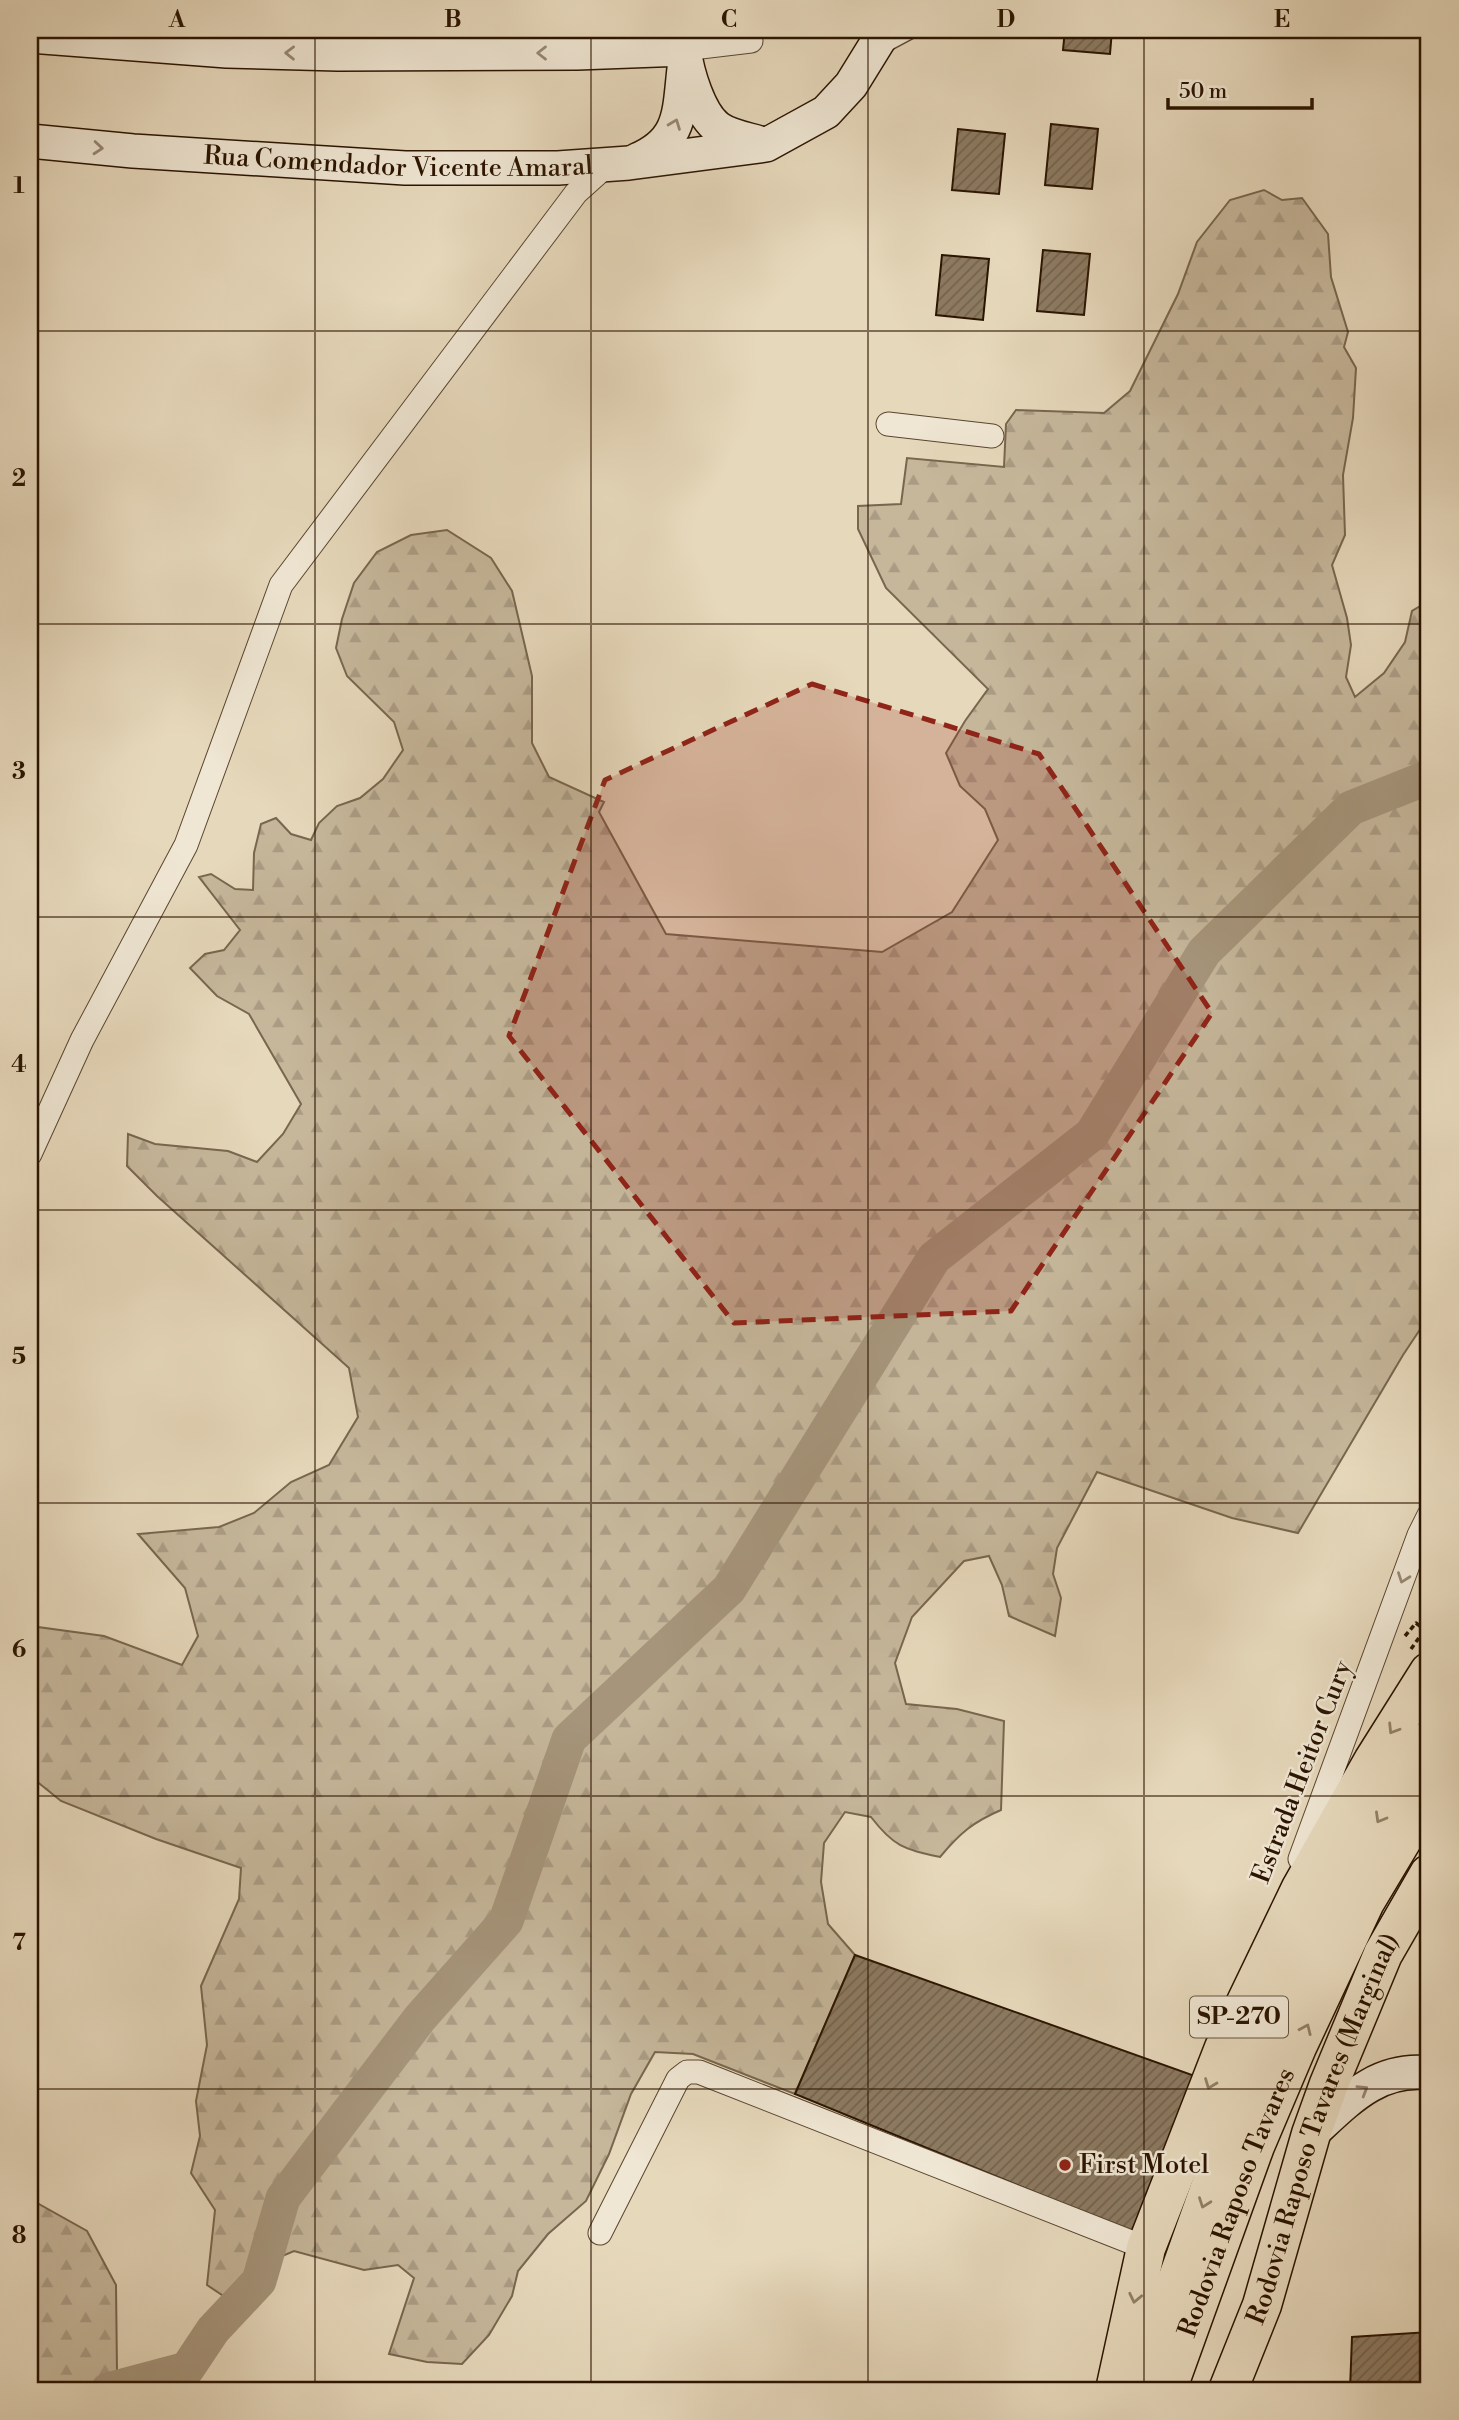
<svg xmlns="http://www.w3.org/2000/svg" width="1459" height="2420" font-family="'Libre Bodoni',serif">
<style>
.forest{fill:url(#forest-firs);stroke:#78664e;stroke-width:2}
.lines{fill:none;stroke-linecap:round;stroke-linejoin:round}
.river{stroke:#a6957b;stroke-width:35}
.building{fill:url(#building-hatch);stroke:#2b1400;stroke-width:2}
.lane-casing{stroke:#5a452f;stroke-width:15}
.street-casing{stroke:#5a452f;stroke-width:25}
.secondary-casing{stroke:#2b1400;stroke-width:36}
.highway-casing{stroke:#2b1400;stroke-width:41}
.path{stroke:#2b1400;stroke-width:3.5;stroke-dasharray:5 3.5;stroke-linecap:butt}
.lane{stroke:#efe6d3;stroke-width:12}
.street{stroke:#efe6d3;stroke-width:23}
.secondary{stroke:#efe6d3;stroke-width:33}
.highway{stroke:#e6d8bb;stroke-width:38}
.oneway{stroke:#978874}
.oneway2{stroke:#928067}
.marked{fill:#8f2418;fill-opacity:0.2;stroke:#8f2418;stroke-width:5;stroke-dasharray:14 9;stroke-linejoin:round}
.grid{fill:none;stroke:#2b1400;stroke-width:2;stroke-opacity:0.55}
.poi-dot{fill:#8f2418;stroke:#efe6d3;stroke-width:2.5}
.labels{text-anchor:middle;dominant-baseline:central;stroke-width:5;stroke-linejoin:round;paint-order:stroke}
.shield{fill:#efe6d3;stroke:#66533f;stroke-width:2}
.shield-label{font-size:24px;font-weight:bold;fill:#2b1400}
.street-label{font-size:26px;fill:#2b1400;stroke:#efe6d3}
.poi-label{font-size:26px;fill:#2b1400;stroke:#efe6d3;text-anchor:start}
.neatline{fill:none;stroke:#2b1400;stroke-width:2.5}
.grid-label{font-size:23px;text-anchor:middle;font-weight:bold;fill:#2b1400}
</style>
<defs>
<pattern id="forest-firs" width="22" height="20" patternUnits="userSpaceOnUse" patternTransform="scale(1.75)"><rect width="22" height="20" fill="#c6b79b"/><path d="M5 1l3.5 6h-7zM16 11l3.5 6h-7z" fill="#aa9c84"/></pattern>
<pattern id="building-hatch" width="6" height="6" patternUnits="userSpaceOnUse" patternTransform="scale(1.75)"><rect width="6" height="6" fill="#8c7a61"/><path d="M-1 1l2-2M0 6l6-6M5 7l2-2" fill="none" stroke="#73634e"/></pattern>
</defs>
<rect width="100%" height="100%" fill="#e6d8bb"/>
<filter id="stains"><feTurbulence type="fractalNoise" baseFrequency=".00286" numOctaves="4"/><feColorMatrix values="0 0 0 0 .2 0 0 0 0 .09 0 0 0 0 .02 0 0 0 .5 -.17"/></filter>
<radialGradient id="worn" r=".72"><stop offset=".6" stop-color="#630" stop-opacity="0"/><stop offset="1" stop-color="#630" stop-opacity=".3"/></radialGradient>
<!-- forest -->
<path class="forest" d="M 1264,190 L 1282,200 L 1302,198 L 1328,234 L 1331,277 L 1348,332 L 1344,347 L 1356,368 L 1353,418 L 1343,475 L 1345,535 L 1332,565 L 1347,618 L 1351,645 L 1346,677 L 1355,697 L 1384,673 L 1405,642 L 1412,611 L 1429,601 L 1429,1316 L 1403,1355 L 1298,1533 L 1232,1518 L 1097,1472 L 1057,1548 L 1053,1574 L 1061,1598 L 1055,1636 L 1009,1616 L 1002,1585 L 989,1556 L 964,1561 L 912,1617 L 895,1663 L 906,1704 L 957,1709 L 1004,1721 L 1001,1810 C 973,1822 960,1833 940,1857 C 904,1849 894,1847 871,1817 L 845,1812 L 824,1843 L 821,1882 L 828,1924 L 855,1955 L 795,2094 L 693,2054 L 655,2052 L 631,2094 L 609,2154 L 586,2201 L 548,2234 L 518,2271 L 512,2296 L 489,2335 L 462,2364 L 427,2362 L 389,2354 L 414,2278 L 398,2265 L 364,2270 L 294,2251 L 263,2264 L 225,2297 L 207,2285 L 215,2210 L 191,2173 L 200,2136 L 196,2101 L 207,2045 L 201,1986 L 239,1899 L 241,1868 L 156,1839 L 61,1801 L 30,1776 L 30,1626 L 104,1636 L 182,1665 L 198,1636 L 185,1588 L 138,1534 L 219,1527 L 254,1513 L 291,1482 L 329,1465 L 358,1417 L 349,1368 L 157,1196 L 127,1166 L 128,1134 L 155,1144 L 228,1151 L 257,1162 L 283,1134 L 301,1104 L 249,1014 L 217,996 L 190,968 L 205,954 L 224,950 L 240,930 L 199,877 L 211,874 L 235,889 L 253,890 L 254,853 L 261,824 L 276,818 L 291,834 L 311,840 L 319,823 L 337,806 L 360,798 L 383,779 L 403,750 L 394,722 L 347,676 L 336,648 L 342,619 L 354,583 L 377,552 L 411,535 L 447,530 L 491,558 L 512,591 L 532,676 L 532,743 L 549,777 L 604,802 L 599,812 L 666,934 L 882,952 L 952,912 L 998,840 L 985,809 L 960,786 L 946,753 L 965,721 L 988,689 L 886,588 L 858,529 L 858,506 L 901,504 L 907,458 L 1004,467 L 1006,424 L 1016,410 L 1104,413 L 1130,391 L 1178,294 L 1197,242 L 1230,200 Z
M 30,2199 L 87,2231 L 116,2285 L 117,2371 L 108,2390 L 30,2390 Z"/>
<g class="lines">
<!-- river -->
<path class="river" d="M 108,2390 L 187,2369 L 213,2330 L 259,2281 L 283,2198 L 420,2018 L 506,1921 L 569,1739 L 729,1589 L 934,1258 L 1092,1134 L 1204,952 L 1351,808 L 1429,777"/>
</g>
<!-- building -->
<path class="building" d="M 1065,30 L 1112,30 L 1110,54 L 1063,50 Z
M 1051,124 L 1098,129 L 1092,189 L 1045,185 Z
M 958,129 L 1005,134 L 999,194 L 952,190 Z
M 1043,250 L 1090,254 L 1084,315 L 1037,311 Z
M 942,255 L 989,259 L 983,320 L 936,315 Z
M 855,1955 L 1195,2076 L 1139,2235 L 795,2094 Z
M 1429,2332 L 1429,2390 L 1350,2390 L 1352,2337 Z"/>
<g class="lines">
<defs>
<path id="lane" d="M 887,45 L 915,30"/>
<path id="street" d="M 386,30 L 409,52
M 662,30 L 684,49 L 751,41
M 338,54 L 340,30
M 888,424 L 992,436
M 30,1154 L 82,1040 L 186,845 L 281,585 L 576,193 L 606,166
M 1300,1859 L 1419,1535 L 1429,1515
M 600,2233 L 678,2079 L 687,2072 L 699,2072 L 1146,2248"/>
<g id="secondary">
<path d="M 30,36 L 227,51 L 338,54 L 577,53 L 684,49 C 687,72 699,114 718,128 C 729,136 747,139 760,143"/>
<path id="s1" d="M 30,141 L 133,151 L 405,168 L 558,168 L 629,163 L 766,145 L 826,112 L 851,85 L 885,30"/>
<path d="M 637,160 C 682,141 679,112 684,69"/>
<path d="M 1311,2134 C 1347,2101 1377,2067 1429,2073"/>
</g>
<g id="highway">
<path d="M 1115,2390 L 1146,2248 L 1224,2048 L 1301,1888 L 1373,1761 L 1429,1672"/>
<path d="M 1138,2390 L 1238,2109 L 1304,1958 L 1381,1815 L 1429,1740"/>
<path id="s2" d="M 1167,2390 L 1255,2146 L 1297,2047 L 1365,1902 L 1429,1795"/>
<path id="s3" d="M 1228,2390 L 1262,2305 L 1311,2134 L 1329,2084 L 1383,1954 L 1429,1874"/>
</g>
</defs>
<!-- lane casing -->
<use href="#lane" class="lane-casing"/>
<!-- street casing -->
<use href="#street" class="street-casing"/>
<!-- secondary casing -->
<use href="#secondary" class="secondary-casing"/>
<!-- highway casing -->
<use href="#highway" class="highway-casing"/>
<!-- path -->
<path class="path" d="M 1405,1636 L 1416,1623 L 1429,1633
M 1411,1649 L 1421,1635"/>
<!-- lane -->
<use href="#lane" class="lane"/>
<!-- street -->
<use href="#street" class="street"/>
<!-- secondary -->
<use href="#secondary" class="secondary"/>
<!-- highway -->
<use href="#highway" class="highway"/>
</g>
<!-- one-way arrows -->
<defs><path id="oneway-chevron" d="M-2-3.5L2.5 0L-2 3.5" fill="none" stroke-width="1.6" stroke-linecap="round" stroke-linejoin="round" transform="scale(1.75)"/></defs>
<g class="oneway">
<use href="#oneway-chevron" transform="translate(290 53) rotate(-179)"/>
<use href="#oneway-chevron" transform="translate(542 53) rotate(-180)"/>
<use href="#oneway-chevron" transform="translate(675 124) rotate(-69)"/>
<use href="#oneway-chevron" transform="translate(98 148) rotate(5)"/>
<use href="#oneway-chevron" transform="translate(1403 1578) rotate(110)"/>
<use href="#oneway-chevron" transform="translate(1363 2090) rotate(-31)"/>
</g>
<g class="oneway2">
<use href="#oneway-chevron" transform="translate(1393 1729) rotate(122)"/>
<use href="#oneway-chevron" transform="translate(1380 1818) rotate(120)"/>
<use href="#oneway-chevron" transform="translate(1306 2029) rotate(-66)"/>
<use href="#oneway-chevron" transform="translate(1210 2084) rotate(111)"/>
<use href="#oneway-chevron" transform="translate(1204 2203) rotate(110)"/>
<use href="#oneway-chevron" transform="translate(1135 2298) rotate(102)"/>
</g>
<!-- marked area -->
<path class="marked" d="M 812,684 L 1039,754 L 1212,1013 L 1011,1311 L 734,1323 L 509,1036 L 605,780 Z"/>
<!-- grid -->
<path class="grid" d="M 315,30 L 315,2390M 591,30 L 591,2390M 868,30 L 868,2390M 1144,30 L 1144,2390M 30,331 L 1429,331M 30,624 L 1429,624M 30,917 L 1429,917M 30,1210 L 1429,1210M 30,1503 L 1429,1503M 30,1796 L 1429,1796M 30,2089 L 1429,2089"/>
<!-- markers -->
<circle class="poi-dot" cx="1065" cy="2165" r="7"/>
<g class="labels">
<!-- shield labels -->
<rect class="shield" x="1190" y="1996.5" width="98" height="41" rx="5"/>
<g class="shield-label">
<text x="1239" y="2017">SP-270</text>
</g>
<!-- street labels -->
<g class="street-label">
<text stroke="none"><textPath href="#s1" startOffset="369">Rua Comendador Vicente Amaral</textPath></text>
<text transform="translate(1302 1772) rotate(-69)">Estrada Heitor Cury</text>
<text stroke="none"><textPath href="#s3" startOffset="278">Rodovia Raposo Tavares (Marginal)</textPath></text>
<text stroke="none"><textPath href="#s2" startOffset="200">Rodovia Raposo Tavares</textPath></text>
</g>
<!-- poi labels -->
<g class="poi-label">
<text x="1079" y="2165">First Motel</text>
</g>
</g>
<!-- margin -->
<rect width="1459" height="2420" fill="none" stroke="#e6d8bb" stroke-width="77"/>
<!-- scale -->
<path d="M1168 98v10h144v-10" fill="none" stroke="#2b1400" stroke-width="3.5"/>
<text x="1179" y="98" font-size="21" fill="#2b1400" stroke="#efe6d3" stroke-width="5" paint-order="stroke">50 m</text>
<rect x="38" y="38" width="1382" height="2344" class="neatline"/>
<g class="grid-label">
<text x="177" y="27">A</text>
<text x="453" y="27">B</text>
<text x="729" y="27">C</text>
<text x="1006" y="27">D</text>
<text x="1282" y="27">E</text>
<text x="19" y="193">1</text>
<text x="19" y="486">2</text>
<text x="19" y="779">3</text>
<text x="19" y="1072">4</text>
<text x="19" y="1364">5</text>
<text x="19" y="1657">6</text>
<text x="19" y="1950">7</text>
<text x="19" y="2243">8</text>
</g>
<rect width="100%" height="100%" filter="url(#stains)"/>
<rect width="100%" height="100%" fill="url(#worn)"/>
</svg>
